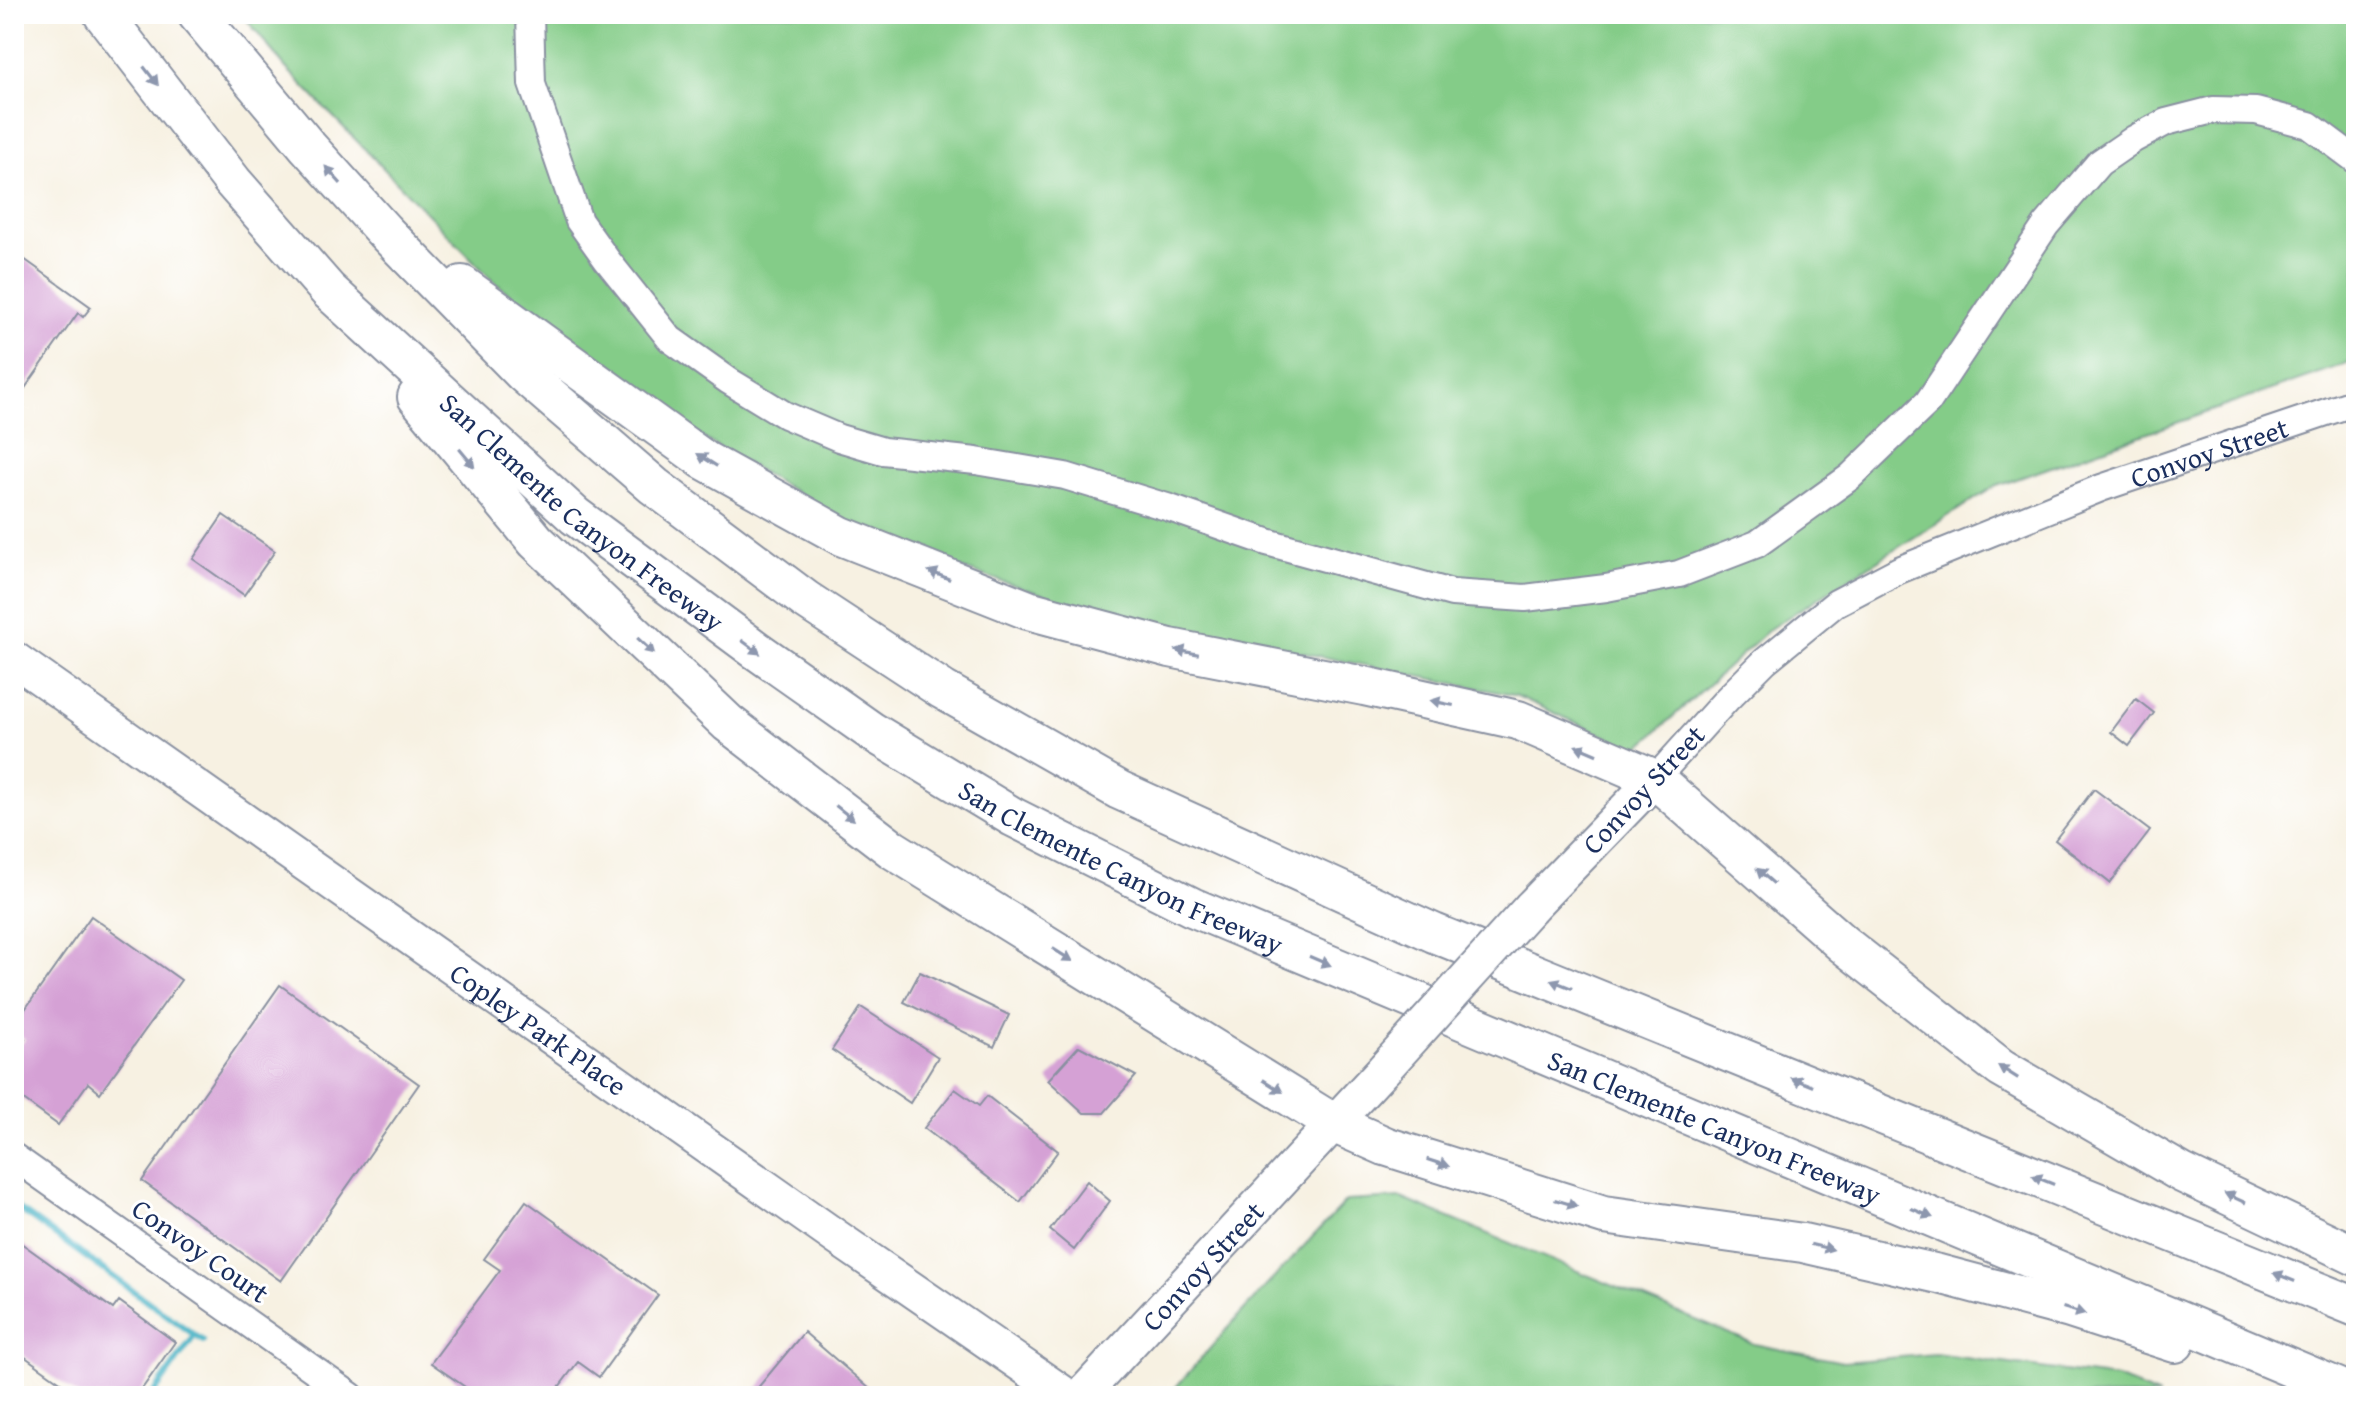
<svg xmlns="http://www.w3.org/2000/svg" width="2370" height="1410" font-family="'Gentium Book Plus',serif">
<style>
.green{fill:#84cc88;stroke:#507e73;stroke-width:2}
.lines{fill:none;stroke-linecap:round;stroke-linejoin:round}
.stream{stroke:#47b2c5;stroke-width:6}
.building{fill:#d5a1d5}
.minor-casing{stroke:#8990a0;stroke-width:30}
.major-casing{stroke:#8990a0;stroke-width:38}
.highway-casing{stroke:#8990a0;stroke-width:42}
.minor{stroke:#fff;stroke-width:26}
.major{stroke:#fff;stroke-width:34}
.highway{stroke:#fff;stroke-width:38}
.major-bridge-casing{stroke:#8990a0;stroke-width:38;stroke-linecap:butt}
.major-bridge{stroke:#fff;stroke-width:34}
.oneway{fill:#8d97ae}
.labels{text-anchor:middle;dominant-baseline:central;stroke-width:6;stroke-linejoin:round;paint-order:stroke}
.street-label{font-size:28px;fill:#1b2f5e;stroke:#fff}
</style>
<rect width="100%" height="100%" fill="#fff"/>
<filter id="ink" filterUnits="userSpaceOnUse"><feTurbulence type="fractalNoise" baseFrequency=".0125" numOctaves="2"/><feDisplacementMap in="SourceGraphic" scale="16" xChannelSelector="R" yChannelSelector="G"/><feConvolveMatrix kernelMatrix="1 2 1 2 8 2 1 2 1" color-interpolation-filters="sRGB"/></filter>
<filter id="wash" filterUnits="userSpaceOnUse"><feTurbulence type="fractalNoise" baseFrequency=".006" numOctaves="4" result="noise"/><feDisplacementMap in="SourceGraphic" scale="32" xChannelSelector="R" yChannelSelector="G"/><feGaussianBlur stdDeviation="1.8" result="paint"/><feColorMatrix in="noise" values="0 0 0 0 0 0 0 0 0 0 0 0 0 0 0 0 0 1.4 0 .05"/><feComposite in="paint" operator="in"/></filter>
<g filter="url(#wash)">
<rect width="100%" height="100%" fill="#f7f1e2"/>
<!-- green -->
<path class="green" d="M 242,14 L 2356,14 L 2356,360 L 1994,487 L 1771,628 L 1636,750 L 1517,696 L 1095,611 L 885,544 L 675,422 L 493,281 L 285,67 Z
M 1401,1198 L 1754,1344 L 1843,1362 L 1935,1354 L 2117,1378 L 2159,1396 L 1168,1396 L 1242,1312 L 1346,1201 Z"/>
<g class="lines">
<!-- stream -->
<path class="stream" d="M 16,1207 L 203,1341
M 152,1396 L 195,1335"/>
</g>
<g id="blocks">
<!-- building -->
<path class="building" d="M 24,259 L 91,307 L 83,317 L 78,313 L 16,401 L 24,406 L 14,421 L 14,284 L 23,272 L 18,268 Z
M 223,515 L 275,551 L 244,595 L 193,559 Z
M 2136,699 L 2154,713 L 2129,746 L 2111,732 Z
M 2094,789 L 2150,831 L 2110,883 L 2055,840 Z
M 91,916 L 181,980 L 100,1093 L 88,1083 L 58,1125 L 14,1093 L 14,1055 L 25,1039 L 14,1032 L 14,1025 Z
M 920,972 L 1009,1015 L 994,1047 L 904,1002 Z
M 280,985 L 419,1084 L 281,1281 L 142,1181 Z
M 861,1007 L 938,1057 L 910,1103 L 832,1050 Z
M 1079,1046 L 1136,1076 L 1104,1113 L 1084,1113 L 1048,1080 Z
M 955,1089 L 979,1106 L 987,1096 L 1058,1151 L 1020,1202 L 924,1128 Z
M 1087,1181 L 1110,1201 L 1074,1250 L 1050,1230 Z
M 526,1201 L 658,1295 L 599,1377 L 578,1362 L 552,1396 L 494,1396 L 487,1391 L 483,1396 L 478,1396 L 431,1363 L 500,1270 L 484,1259 Z
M 14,1238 L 113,1309 L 119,1301 L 175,1342 L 137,1396 L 80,1396 L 14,1349 Z
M 804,1332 L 878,1396 L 751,1396 Z"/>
</g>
</g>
<g filter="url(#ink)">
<use href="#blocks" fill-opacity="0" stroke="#8990a0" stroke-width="2"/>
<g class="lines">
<defs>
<g id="minor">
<path d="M 530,14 L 532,84 L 579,221 L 607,260 L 670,339 L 729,381 L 785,415 L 839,438 L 883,451 L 976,461 L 1065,476 L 1170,508 L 1267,542 L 1452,593 L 1525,598 L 1606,588 L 1679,574 L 1757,544 L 1850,477 L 1928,402 L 2046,225 L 2099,163 L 2134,139 L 2166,122 L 2213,110 L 2256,111 L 2309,125 L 2356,160"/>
<path id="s1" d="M 1655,779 L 1727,699 L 1765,661 L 1836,603 L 1899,570 L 2101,488 L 2356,402"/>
<path d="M 14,1157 L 351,1396"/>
</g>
<g id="major">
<path id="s2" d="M 14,659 L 836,1237 L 1067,1396"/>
<path d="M 1531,907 L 1655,779"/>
<path id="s3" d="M 1081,1396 L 1385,1068"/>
</g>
<g id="highway">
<path id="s4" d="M 103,14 L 233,182 L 328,290 L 575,516 L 756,650 L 871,731 L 1013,817 L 1192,907 L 2356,1395"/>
<path d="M 197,14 L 308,147 L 384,231 L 523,373 L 654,486 L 806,600 L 943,690 L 1119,790 L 1434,933 L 2356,1307"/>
<path d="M 462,285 L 704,460 L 841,536 L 1028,610 L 1170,648 L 1364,686 L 1518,720 L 1655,779 L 1843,944 L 2001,1068 L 2182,1173 L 2356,1256"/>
<path d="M 417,397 L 536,541 L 728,723 L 892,849 L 1333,1123 L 1385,1146 L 1604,1215 L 1803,1243 L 1939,1274 L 2070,1309 L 2175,1343"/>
</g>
</defs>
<!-- minor casing -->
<use href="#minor" class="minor-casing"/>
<!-- major casing -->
<use href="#major" class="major-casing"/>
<!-- highway casing -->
<use href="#highway" class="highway-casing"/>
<!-- minor -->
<use href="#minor" class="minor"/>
<!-- major -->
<use href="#major" class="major"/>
<!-- highway -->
<use href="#highway" class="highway"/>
<defs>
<path id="major-bridge" d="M 1385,1068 L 1531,907"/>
</defs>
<!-- major-bridge casing -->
<use href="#major-bridge" class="major-bridge-casing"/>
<!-- major-bridge -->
<use href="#major-bridge" class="major-bridge"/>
</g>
<!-- one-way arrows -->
<defs><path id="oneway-solid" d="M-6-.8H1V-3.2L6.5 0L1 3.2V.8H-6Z" transform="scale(2)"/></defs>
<g class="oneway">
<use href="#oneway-solid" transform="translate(151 76) rotate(52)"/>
<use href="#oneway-solid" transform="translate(333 175) rotate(-132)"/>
<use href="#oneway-solid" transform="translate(467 458) rotate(50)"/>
<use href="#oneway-solid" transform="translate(707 460) rotate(-148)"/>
<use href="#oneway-solid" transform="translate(939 575) rotate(-158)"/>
<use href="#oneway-solid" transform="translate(646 646) rotate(43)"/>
<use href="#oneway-solid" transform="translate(751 647) rotate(36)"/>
<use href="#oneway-solid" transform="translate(1187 652) rotate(-169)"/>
<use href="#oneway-solid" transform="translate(1442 703) rotate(-168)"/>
<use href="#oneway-solid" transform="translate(1586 750) rotate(-157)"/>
<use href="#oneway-solid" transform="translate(845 813) rotate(38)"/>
<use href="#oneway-solid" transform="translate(1765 876) rotate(-139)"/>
<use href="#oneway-solid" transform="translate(1063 955) rotate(32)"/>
<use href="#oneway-solid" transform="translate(1320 961) rotate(23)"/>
<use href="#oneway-solid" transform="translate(1561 984) rotate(-158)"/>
<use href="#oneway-solid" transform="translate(2008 1072) rotate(-148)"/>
<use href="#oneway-solid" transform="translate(1802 1082) rotate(-158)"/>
<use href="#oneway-solid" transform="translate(1273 1086) rotate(32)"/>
<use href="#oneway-solid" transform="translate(1438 1163) rotate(18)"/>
<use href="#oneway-solid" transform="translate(2043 1180) rotate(-158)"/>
<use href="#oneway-solid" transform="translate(2235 1198) rotate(-155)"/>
<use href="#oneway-solid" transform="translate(1566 1203) rotate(17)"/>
<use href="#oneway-solid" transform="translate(1922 1213) rotate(23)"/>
<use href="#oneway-solid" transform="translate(1822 1247) rotate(13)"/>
<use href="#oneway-solid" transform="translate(2284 1277) rotate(-158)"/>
<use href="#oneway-solid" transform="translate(2074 1311) rotate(17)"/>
</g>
</g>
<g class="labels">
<!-- street labels -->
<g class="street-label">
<text stroke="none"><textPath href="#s1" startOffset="656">Convoy Street</textPath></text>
<text stroke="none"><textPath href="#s4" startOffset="694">San Clemente Canyon Freeway</textPath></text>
<text transform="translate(1643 789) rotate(-47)">Convoy Street</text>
<text stroke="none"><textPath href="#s4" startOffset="1342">San Clemente Canyon Freeway</textPath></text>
<text stroke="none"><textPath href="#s2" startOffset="642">Copley Park Place</textPath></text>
<text stroke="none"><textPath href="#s4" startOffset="1990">San Clemente Canyon Freeway</textPath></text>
<text transform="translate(201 1250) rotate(35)">Convoy Court</text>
<text stroke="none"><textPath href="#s3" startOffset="178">Convoy Street</textPath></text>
</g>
</g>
<!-- margin -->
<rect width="2370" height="1410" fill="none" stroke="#fff" stroke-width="48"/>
</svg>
